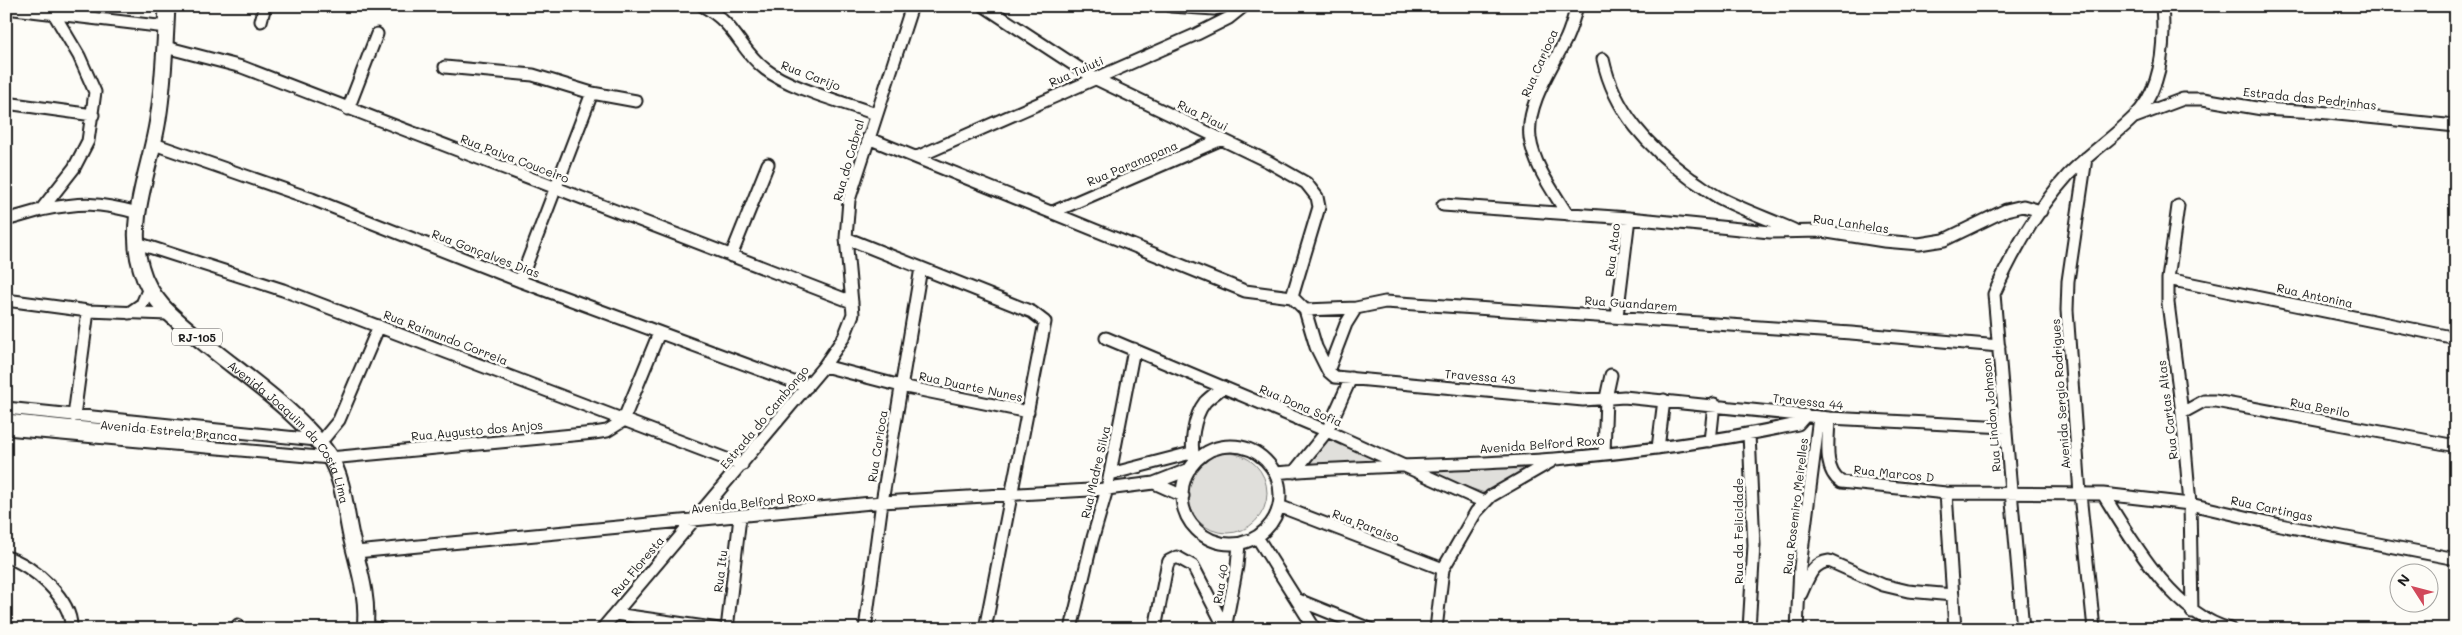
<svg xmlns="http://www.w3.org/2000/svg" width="2462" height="635" font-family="Mali,sans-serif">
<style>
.green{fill:#e0dfdb;stroke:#7e7e7c}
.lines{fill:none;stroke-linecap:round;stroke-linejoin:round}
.minor-casing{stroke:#1c1c1c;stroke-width:15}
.major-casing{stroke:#1c1c1c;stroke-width:19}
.minor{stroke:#fdfcf7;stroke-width:11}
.major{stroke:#fdfcf7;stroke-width:15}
.labels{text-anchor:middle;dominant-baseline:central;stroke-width:5;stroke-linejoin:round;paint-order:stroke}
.shield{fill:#fdfcf7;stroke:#605f5e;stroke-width:1}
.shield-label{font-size:11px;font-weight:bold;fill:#1c1c1c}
.street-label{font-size:12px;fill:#1c1c1c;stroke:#fdfcf7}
</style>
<rect width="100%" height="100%" fill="#fdfcf7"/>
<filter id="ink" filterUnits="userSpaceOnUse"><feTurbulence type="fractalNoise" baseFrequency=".02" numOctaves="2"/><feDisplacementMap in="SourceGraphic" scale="10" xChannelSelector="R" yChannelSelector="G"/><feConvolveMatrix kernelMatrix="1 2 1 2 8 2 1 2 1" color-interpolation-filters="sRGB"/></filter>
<g filter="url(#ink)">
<!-- green -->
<path class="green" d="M 1326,437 L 1406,467 L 1530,469 L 1485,493 L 1406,467 L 1305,466 Z
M1187 493a40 40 0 1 1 80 0a40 40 0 1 1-80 0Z"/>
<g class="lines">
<defs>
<path id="minor" d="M 703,6 C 737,25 739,49 765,69 C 789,88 846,103 876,114
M 984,6 L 1094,78 L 1269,162 L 1306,183 L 1317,197 L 1319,207 L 1292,297 L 1305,310 L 1316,347 L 1328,371
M 1171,6 L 1214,9 L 1226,6
M 6,8 L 166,27
M 261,21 L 265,6
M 165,47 L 242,67 L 852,302
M 1603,59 C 1614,111 1649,148 1691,179 C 1701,185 1710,193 1720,198 C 1743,210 1769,219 1794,230
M 445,67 L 533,75 L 592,93 L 636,101
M 6,103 L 93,115
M 348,109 L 377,34
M 2135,117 L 2183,99 L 2203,99 L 2262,109 L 2318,112 L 2456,126
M 868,138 L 1245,291 L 1292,297
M 154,144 L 312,199 L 520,281 L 807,387
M 917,157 L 1197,34 L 1229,18 L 1244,6
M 2086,158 L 2068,281 L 2067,310 L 2080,494 L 2094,629
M 1443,205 L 1629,218 L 1770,232 L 1821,231 L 1884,241 L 1919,244 L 1944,240 L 2006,210 L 2023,206 L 2041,211
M 2178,206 L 2168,279 L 2168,303 L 2182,413 L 2190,504 L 2192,612
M 41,210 C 82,202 98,202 138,213
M 1053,212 L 1222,139
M 1567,214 C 1553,191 1534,166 1530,138 C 1526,104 1552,68 1566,39 C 1571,28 1574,17 1577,6
M 6,220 L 41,210 L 74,168 L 88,141 L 95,92 L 79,56 L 54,14
M 846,238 L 1032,312 L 1045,322 L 985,629
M 137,243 L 283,290 L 742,465
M 731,256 L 768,164
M 2168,279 L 2456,338
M 520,281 L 592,93
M 6,300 L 88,311 L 168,314
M 1305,310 L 1356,308
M 129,313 L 142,304 L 149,288
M 1617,316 L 1629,218
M 1106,338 L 1327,431 L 1484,502
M 1999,346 L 1851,333 L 1385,302 L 1356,308 L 1346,324 L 1328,371 L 1335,377 L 1583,400 L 1624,397 L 1829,418 L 2006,427
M 824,366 L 901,386 L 1028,412
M 6,408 L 316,440 L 325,437 L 339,420 L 379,326
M 2182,413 L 2204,401 L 2215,401 L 2456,446
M 74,416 L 88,311
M 1829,418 C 1829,437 1822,470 1841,482 L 1946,493 L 2103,494 L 2190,504 L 2280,525 L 2456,559
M 6,420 L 183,438
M 6,429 L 330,458 L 594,433 L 607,431 L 623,421 L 659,333
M 1710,441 L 1714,404
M1182 495a49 49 0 1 1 98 0a49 49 0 1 1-98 0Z
M 1658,448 L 1664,400
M 1604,453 L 1606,398 L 1611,375
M 1195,462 C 1189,445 1194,416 1205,402 C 1210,397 1217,392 1223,387
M 1294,472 L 1327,431 L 1351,378
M 1275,473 C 1368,465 1462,466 1555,459 C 1637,452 1718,441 1798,424 L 1806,415
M 1110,474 L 1191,453
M 1154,483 L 1183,496
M 1946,493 L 1955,629
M 2103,494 C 2132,541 2174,615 2230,629
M 1279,506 L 1443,569
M 1257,537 L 1315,629
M 356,552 L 882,502 L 1107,489 L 1154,483 L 1190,469
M 6,557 C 32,564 73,600 71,629
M 1801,594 C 1808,579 1812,563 1829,561 L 1883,585 L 1908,591 L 1953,595
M 1296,599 L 1370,629
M 615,614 L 719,629
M 365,627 L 381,629
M 237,629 L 238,625
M 602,629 L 824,366 L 844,337 L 853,314 L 846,238 L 849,200 L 912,6
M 727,629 L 740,517
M 865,629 L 882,502 L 921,268
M 1071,629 L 1092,541 L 1107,489 L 1134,349
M 1155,629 L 1167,566 L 1169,561 L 1177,557 L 1193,566 L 1225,628
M 1225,629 L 1237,566 L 1239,544
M 1436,629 L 1443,569 L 1476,512 L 1491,496 L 1552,461
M 1749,629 L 1754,545 L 1749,434
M 1797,629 L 1800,567 L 1819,417
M 2023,629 L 1994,294 C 2013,252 2037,209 2068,175 C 2088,154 2113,138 2134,117 C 2162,90 2165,43 2162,6"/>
<g id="major">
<path id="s1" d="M 167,6 C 165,44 164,82 158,119 C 151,167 126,220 141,268 C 150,302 178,321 203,342 C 243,375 301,413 329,456 C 344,480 345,509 351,536 C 358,566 369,597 365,629"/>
</g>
</defs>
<!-- minor casing -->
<use href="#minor" class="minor-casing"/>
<!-- major casing -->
<use href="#major" class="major-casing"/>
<!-- minor -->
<use href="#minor" class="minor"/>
<!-- major -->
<use href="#major" class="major"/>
</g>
</g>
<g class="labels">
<!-- shield labels -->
<rect class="shield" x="172" y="328.5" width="50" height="17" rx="4"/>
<g class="shield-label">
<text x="197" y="337">RJ-105</text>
</g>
<!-- street labels -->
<g class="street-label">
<text transform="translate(1539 63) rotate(-66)">Rua Carioca</text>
<text transform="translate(1076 71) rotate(-24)">Rua Tuiuti</text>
<text transform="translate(811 75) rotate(21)">Rua Carijo</text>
<text transform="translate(2310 98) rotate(6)">Estrada das Pedrinhas</text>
<text transform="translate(1203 115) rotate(26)">Rua Piaui</text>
<text transform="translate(515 158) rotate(21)">Rua Paiva Couceiro</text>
<text transform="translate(848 160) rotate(-74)">Rua do Cabral</text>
<text transform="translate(1132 163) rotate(-23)">Rua Paranapana</text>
<text transform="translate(1851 223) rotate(8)">Rua Lanhelas</text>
<text transform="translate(1612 250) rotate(-83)">Rua Atao</text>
<text transform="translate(486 253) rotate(21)">Rua Gonçalves Dias</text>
<text transform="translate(2315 295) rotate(12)">Rua Antonina</text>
<text transform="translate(1631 303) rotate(4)">Rua Guandarem</text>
<text transform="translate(446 337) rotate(21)">Rua Raimundo Correia</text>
<text transform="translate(1480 376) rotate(5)">Travessa 43</text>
<text transform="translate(971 386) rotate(12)">Rua Duarte Nunes</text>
<text transform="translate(2060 394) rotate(-94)">Avenida Sergio Rodrigues</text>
<text transform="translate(1808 401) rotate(6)">Travessa 44</text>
<text transform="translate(1301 405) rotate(23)">Rua Dona Sofia</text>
<text transform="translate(2320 407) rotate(11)">Rua Berilo</text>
<text transform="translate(2167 410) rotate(-97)">Rua Cartas Altas</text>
<text transform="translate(1991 415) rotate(-95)">Rua Lindon Johnson</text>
<text transform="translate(764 417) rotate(-50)">Estrada do Cambongo</text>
<text transform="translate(169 430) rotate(5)">Avenida Estrela Branca</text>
<text transform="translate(477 430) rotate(-5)">Rua Augusto dos Anjos</text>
<text stroke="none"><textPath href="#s1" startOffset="491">Avenida Joaquim da Costa Lima</textPath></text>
<text transform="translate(1542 444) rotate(-4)">Avenida Belford Roxo</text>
<text transform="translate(877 446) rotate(-81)">Rua Carioca</text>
<text transform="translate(1095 472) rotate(-77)">Rua Madre Silva</text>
<text transform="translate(1894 473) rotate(6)">Rua Marcos D</text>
<text transform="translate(753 502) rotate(-6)">Avenida Belford Roxo</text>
<text transform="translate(1795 506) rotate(-83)">Rua Rosemiro Meirelles</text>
<text transform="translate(2272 508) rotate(12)">Rua Cartingas</text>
<text transform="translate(1366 525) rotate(21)">Rua Paraiso</text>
<text transform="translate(1738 531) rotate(-90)">Rua da Felicidade</text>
<text transform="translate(637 566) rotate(-50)">Rua Floresta</text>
<text transform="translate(720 571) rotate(-83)">Rua Itu</text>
<text transform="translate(1220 584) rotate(-80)">Rua 40</text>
</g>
</g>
<!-- margin -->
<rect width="2462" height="635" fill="none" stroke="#fdfcf7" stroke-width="25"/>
<rect x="12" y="12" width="2437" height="610" fill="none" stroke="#1c1c1c" stroke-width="2" filter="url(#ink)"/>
<!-- north arrow -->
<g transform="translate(2414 588) rotate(306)"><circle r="24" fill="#fdfcf7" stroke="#a3a29f"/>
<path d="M0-4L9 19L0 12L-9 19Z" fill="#d1495b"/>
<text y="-8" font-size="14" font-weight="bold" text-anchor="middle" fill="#1c1c1c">N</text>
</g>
</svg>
